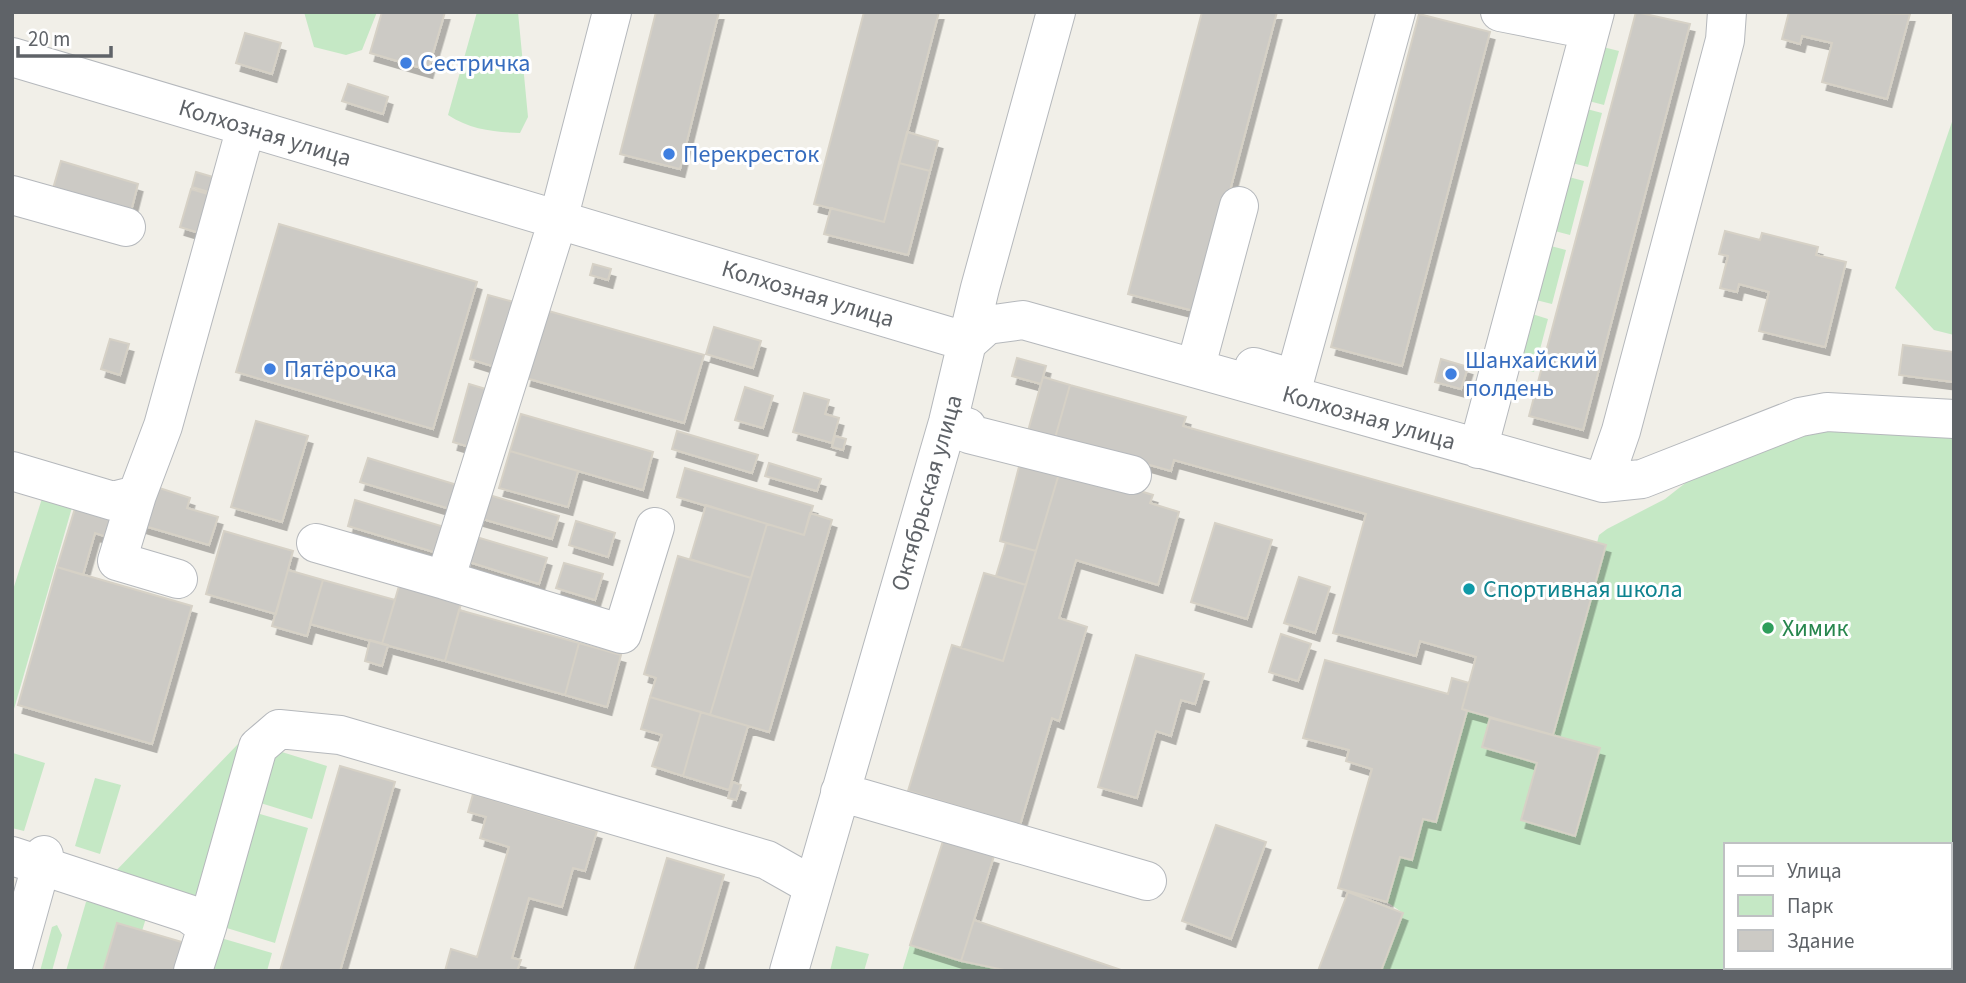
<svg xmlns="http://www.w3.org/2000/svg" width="1966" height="983" font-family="'Source Sans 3',sans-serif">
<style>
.green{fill:#c5e8c5;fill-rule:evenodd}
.building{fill:#cccac5;stroke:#d6d1c6;stroke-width:2;filter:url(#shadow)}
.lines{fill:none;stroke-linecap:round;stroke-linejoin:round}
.minor-casing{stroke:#b5b8bc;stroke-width:40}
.minor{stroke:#fff;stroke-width:38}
.shop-dot{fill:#3f7fe0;stroke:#fff;stroke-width:2.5}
.culture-dot{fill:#0f9aa8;stroke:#fff;stroke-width:2.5}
.leisure-dot{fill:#2e9e5b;stroke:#fff;stroke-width:2.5}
.labels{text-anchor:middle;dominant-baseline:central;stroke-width:6;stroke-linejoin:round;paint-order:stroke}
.shop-label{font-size:24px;fill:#366cbe;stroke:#fff;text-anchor:start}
.street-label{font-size:24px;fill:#5f6368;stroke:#fff}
.culture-label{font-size:24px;fill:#0d838f;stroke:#fff;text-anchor:start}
.leisure-label{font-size:24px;fill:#27864d;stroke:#fff;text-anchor:start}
</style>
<defs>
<filter id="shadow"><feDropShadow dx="4.5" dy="8" stdDeviation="0" flood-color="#0004"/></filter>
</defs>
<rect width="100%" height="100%" fill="#f1efe8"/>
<!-- green -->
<path class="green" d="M 304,12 L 377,12 L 362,50 L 346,55 L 314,47 Z
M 477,12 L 518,12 L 528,117 L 520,133 C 494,132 471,130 448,115 Z
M 1599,46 L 1619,51 L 1604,105 L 1585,100 Z
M 1583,108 L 1602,113 L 1588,167 L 1568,162 Z
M 1954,116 L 1954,335 L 1934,330 L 1895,288 Z
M 1565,176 L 1584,181 L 1570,235 L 1551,230 Z
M 1547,245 L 1566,250 L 1552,304 L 1532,299 Z
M 1529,313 L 1548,319 L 1534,372 L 1514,367 Z
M 1809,424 L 1954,431 L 1954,971 L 1381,971 L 1403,913 L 1387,902 L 1400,857 L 1412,860 L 1423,819 L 1436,822 L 1467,711 L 1490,718 L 1482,747 L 1537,763 L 1521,820 L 1575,836 L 1600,749 L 1553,735 L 1606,546 L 1597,543 L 1599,535 L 1607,529 L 1665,499 L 1693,477 ZM 1726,845 L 1950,845 L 1950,967 L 1726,967 Z
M 45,489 L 75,497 L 12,716 L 12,593 Z
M 238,744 L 250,748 L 202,899 L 111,876 Z
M 269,748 L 327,766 L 312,819 L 254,801 Z
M 13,753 L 45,763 L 24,831 L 12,828 Z
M 95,778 L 121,785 L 100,854 L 75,846 Z
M 250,811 L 308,828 L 275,943 L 217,925 Z
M 97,896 L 146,918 L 142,931 L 117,924 L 103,971 L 66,971 L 86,902 Z
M 57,925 L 62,935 L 52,971 L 40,971 L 52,927 Z
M 214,936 L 272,953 L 267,971 L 203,971 Z
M 910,945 L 1009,971 L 902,971 Z
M 836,946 L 869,954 L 864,971 L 830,971 Z"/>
<!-- building -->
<path class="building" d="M 382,12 L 445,12 L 428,70 L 370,53 Z
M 656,12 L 719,12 L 680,169 L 620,154 Z
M 864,12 L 939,12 L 884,222 L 814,204 Z
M 1202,12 L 1277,12 L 1198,312 L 1128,294 Z
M 1636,12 L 1690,24 L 1583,430 L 1529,416 Z
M 1789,12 L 1910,14 L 1887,99 L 1822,82 L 1832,43 L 1802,36 L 1800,44 L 1782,39 Z
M 1419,14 L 1490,32 L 1402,366 L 1331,347 Z
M 245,33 L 281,43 L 272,74 L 236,63 Z
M 348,84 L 388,97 L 383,114 L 342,101 Z
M 907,132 L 938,141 L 930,171 L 899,163 Z
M 61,161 L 138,184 L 130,215 L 52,192 Z
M 899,163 L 930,171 L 908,255 L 824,234 L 831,208 L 884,222 Z
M 196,172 L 223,180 L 219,195 L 192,187 Z
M 191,189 L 218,197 L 206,235 L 180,227 Z
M 279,224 L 477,282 L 433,429 L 236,372 Z
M 1725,231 L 1760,240 L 1762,233 L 1818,247 L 1816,255 L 1846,262 L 1825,347 L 1759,331 L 1769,292 L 1739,284 L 1737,292 L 1720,288 L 1728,256 L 1719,254 Z
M 593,264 L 611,269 L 608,280 L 590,275 Z
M 488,295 L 514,302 L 495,367 L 470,359 Z
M 545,310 L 704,355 L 684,423 L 526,378 Z
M 714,327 L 761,341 L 753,368 L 706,354 Z
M 110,339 L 129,344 L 120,375 L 101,369 Z
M 1903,345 L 1954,352 L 1954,382 L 1899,375 Z
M 1017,358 L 1046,366 L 1041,384 L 1012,376 Z
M 1441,359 L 1468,367 L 1461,389 L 1435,382 Z
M 1043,377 L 1070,385 L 1055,438 L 1028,431 Z
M 469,384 L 489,390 L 473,448 L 453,442 Z
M 1070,385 L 1186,417 L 1183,426 L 1606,545 L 1553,735 L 1462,709 L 1476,657 L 1420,641 L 1416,656 L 1333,633 L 1366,514 L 1174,460 L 1171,471 L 1055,438 Z
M 745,387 L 773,396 L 763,428 L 735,420 Z
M 804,393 L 829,400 L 825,414 L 839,418 L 832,443 L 793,432 Z
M 521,414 L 653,452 L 643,490 L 510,451 Z
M 256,421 L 308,436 L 282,522 L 231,507 Z
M 677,431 L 758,455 L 752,473 L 672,449 Z
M 835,436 L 846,439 L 843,450 L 832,447 Z
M 510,451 L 578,471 L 568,507 L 499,488 Z
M 1022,455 L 1061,467 L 1036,551 L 1000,541 Z
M 368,458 L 457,485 L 450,509 L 360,482 Z
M 769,463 L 821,479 L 817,491 L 765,476 Z
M 1061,467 L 1153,495 L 1150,503 L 1179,512 L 1158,585 L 1076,560 L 1059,618 L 1087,627 L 1059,721 L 1052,718 L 1020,825 L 908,791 L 952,645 L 1003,661 Z
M 685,468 L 813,506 L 804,535 L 677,497 Z
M 150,485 L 190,498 L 187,508 L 218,517 L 209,545 L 138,524 Z
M 486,494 L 559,516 L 552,539 L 479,518 Z
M 355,500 L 444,527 L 437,553 L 348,526 Z
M 76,505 L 119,518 L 113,539 L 95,533 L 83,575 L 57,567 Z
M 706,505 L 767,524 L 751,578 L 690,559 Z
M 810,513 L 832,520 L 769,732 L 710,715 L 767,524 L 804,535 Z
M 576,521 L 615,533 L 608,557 L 569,545 Z
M 1215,523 L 1272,540 L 1247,619 L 1191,602 Z
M 224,531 L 293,551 L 276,614 L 206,594 Z
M 473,536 L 547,558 L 539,584 L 466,561 Z
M 1006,543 L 1036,551 L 1026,585 L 996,576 Z
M 678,556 L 751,578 L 710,715 L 650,697 L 656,678 L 644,674 Z
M 564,563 L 603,574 L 595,600 L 556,588 Z
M 57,567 L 192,606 L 152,744 L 18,705 Z
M 288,570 L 323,580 L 307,636 L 272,626 Z
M 984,573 L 1026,585 L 1003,661 L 961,648 Z
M 1299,577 L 1330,587 L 1315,633 L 1284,623 Z
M 323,580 L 395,600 L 382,644 L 310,624 Z
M 399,586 L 461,604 L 445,661 L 382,644 Z
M 459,610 L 579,643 L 565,695 L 445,661 Z
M 1281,634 L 1311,644 L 1298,681 L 1269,672 Z
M 370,640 L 388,645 L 382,666 L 365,661 Z
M 579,643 L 621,655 L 607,707 L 565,695 Z
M 1136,655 L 1204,674 L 1195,704 L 1181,700 L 1171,736 L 1156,731 L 1137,798 L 1098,787 Z
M 1325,660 L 1448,694 L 1452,678 L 1469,683 L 1462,709 L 1467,711 L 1436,822 L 1423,819 L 1412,860 L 1400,857 L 1387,902 L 1338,888 L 1372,769 L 1346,761 L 1349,750 L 1303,738 Z
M 650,697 L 701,712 L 683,776 L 652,766 L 662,735 L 641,729 Z
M 701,712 L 748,726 L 729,790 L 683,776 Z
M 1490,718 L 1600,748 L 1575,836 L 1521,820 L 1537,763 L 1482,747 Z
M 340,766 L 395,782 L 340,971 L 280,971 Z
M 733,782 L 741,785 L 736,800 L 728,798 Z
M 473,794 L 597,831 L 585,871 L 573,868 L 562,907 L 529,898 L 512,958 L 521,960 L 517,971 L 445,971 L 451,949 L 477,957 L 509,847 L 480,838 L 486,817 L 468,812 Z
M 1216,825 L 1266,842 L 1231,939 L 1182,921 Z
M 943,841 L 994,856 L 961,961 L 910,945 Z
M 667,858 L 724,875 L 696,971 L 634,971 Z
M 1348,892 L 1403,913 L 1381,971 L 1318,971 Z
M 974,920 L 1124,971 L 1009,971 L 961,961 Z
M 117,923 L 185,943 L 177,971 L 103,971 Z"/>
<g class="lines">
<defs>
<path id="minor" d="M 612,12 L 558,220 L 445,580 L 622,634 L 655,527
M 1500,12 L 1590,30
M 12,57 L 968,342
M 12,195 L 126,227
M 968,342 L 987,325 L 1023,320 L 1603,483 L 1642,479 L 1800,417 L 1827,412 L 1954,419
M 1200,351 L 1239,206
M 1254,367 L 1295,379 L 1396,12
M 948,422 L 967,427 L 969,434 L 1132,475
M 1478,449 L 1595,12
M 12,471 L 113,501 L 137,495 L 163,426 L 246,127
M 1603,483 L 1621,431 L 1725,40 L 1727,12
M 137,495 L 117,561 L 178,579
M 316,543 L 445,580
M 840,792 L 1147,881
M 12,856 L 189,914 L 207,927 L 258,747 L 279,729 L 340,735 L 767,860 L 813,886
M 12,970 L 44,855
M 193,971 L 207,927
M 789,971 L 948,422 L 980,288 L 1056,12"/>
</defs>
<!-- minor casing -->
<use href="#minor" class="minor-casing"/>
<!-- minor -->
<use href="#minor" class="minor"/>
</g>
<!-- markers -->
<g class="shop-dot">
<circle cx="406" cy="63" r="7"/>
<circle cx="669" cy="154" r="7"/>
<circle cx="270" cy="369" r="7"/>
<circle cx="1451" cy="374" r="7"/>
</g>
<circle class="culture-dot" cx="1469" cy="589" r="7"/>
<circle class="leisure-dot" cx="1768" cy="628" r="7"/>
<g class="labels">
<!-- shop labels -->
<g class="shop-label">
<text x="420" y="63">Сестричка</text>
<text x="683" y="154">Перекресток</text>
<text x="1465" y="360">Шанхайский<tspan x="1465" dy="28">полдень</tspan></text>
<text x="284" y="369">Пятёрочка</text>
</g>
<!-- street labels -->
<g class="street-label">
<text transform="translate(265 133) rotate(17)">Колхозная улица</text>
<text transform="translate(808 294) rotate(17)">Колхозная улица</text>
<text transform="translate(1369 418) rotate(16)">Колхозная улица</text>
<text transform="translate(927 493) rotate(-74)">Октябрьская улица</text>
</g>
<!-- culture labels -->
<g class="culture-label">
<text x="1483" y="589">Спортивная школа</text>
</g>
<!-- leisure labels -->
<g class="leisure-label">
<text x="1782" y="628">Химик</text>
</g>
</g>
<!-- border -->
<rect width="1966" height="983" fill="none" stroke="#5f6368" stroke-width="28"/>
<!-- legend -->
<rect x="1724" y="843" width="228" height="126" fill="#ffffff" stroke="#bfc1c3" stroke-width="2"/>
<rect x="1738" y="866" width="35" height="10" fill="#ffffff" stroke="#bfc1c3" stroke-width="2"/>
<text x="1787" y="878" font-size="21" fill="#5f6368">Улица</text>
<rect x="1738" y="895" width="35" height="21" fill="#c5e8c5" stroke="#bfc1c3" stroke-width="2"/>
<text x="1787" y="913" font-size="21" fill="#5f6368">Парк</text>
<rect x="1738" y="930" width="35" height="21" fill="#cccac5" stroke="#bfc1c3" stroke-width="2"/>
<text x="1787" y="948" font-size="21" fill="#5f6368">Здание</text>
<!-- scale -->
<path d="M18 46v10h93v-10" fill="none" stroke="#5f6368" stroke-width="3.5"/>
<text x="28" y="46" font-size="21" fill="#5f6368" stroke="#ffffff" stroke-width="5" paint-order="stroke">20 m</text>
</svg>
